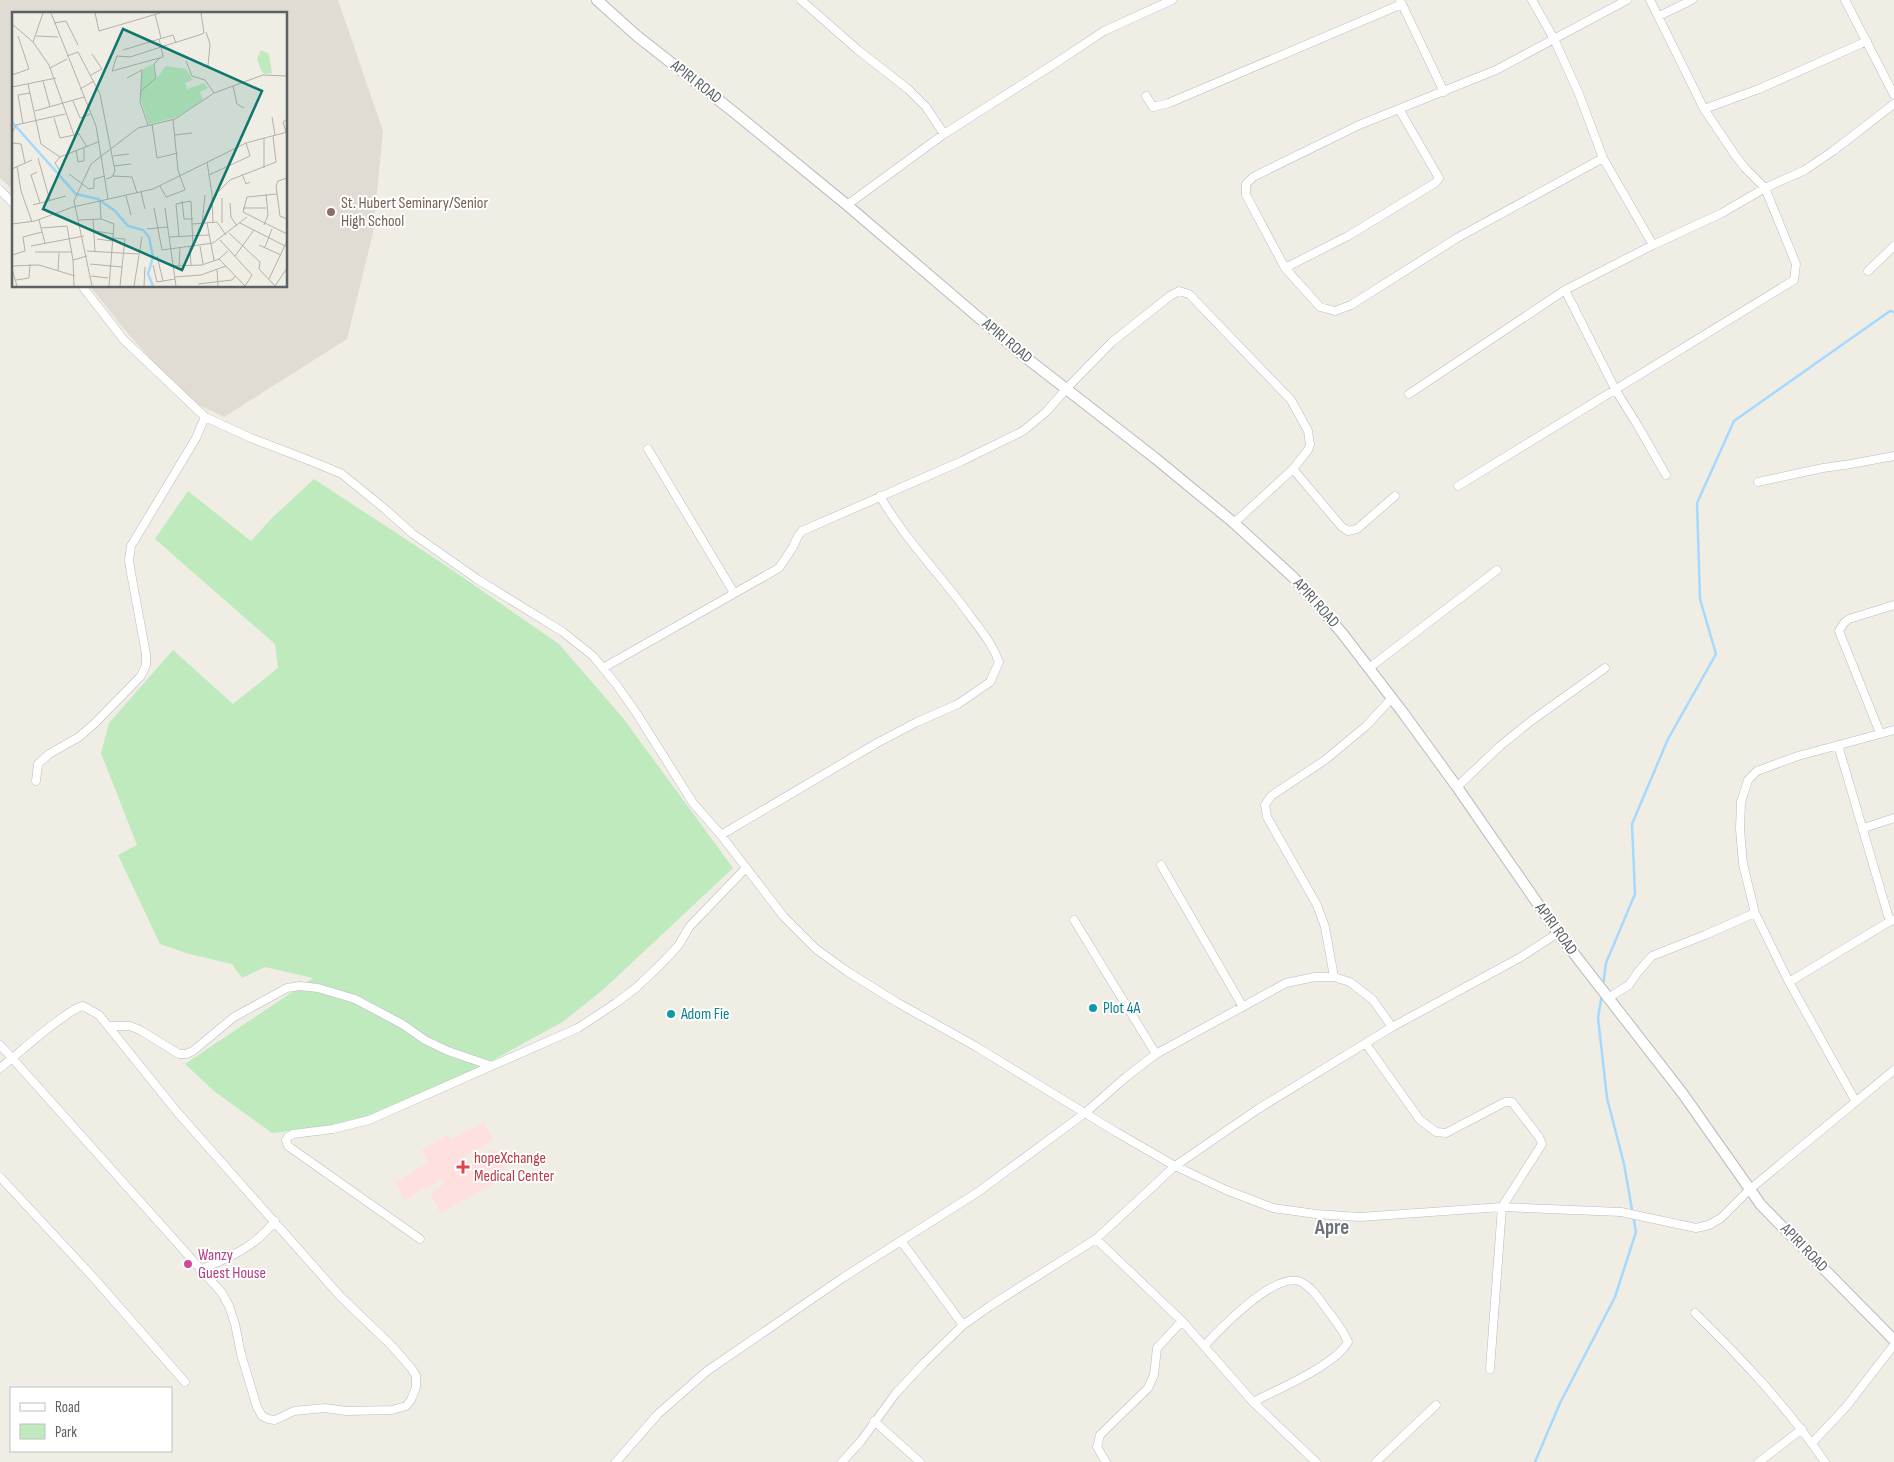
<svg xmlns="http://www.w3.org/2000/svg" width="1894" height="1462" font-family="'Sofia Sans Condensed',sans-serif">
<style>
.education{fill:#e0dcd3}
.medical{fill:#fee1df}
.green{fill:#beeabe}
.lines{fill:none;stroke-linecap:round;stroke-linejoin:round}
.stream{stroke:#a5d9ff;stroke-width:2.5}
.street-casing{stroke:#b9bcc1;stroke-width:9}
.secondary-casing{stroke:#b7bbc2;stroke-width:12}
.street{stroke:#fff;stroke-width:8}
.secondary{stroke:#fff;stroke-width:10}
.education-dot{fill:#8d6e63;stroke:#fff;stroke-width:2}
.culture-dot{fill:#0f9aa8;stroke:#fff;stroke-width:2}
.health-dot{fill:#e0444e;stroke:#fff;stroke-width:2}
.hotel-dot{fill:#d1479c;stroke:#fff;stroke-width:2}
.labels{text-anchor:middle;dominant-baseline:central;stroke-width:4;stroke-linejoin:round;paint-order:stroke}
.street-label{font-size:16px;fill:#5c6166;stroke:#fff}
.education-label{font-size:16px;fill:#785e54;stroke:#fff;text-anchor:start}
.culture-label{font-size:16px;fill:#0d838f;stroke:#fff;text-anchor:start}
.health-label{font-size:16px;fill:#be3a42;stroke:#fff;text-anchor:start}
.hotel-label{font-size:16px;fill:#b23c85;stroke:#fff;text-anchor:start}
.district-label{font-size:21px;font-weight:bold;fill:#6d7378;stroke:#fff}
.inset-river{fill:none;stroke:#a5d9ff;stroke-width:2.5}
.inset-road{fill:none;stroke:#b1b1ae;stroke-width:1}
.view{fill:#0f766e;fill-opacity:0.15;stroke:#0f766e;stroke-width:2.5}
.inset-edge{fill:none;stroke:#5c6166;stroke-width:2.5}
</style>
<rect width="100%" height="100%" fill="#f0ede4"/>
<!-- education -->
<path class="education" d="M 0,0 L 338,0 L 383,131 L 373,233 L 347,339 L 224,417 L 186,399 L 124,329 L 90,286 L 286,286 L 286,14 L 14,14 L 14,191 L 0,178 Z"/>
<!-- medical -->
<path class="medical" d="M 484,1122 L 493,1140 L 459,1160 L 462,1165 L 492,1149 L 494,1152 L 500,1149 L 508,1165 L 503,1169 L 507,1177 L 440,1213 L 430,1193 L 444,1184 L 442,1179 L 404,1200 L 395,1182 L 428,1163 L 422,1150 L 448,1135 L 450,1140 Z"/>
<!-- green -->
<path class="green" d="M 314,479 L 442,563 L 559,644 L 623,718 L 733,868 L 605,988 L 564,1021 L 453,1082 L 391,1111 L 351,1123 L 272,1133 L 214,1091 L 185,1064 L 313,978 L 265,967 L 242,978 L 232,964 L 189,954 L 160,944 L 118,855 L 137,845 L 101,753 L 109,723 L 173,650 L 233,704 L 278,668 L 275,644 L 155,539 L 188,491 L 251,541 L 271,519 Z"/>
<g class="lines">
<!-- stream -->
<path class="stream" d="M 1603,986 L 1606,963 L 1635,894 L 1632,824 L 1668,739 L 1716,654 L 1700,599 L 1697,503 L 1734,421 L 1890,311 L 1894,312
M 1535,1462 L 1560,1403 L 1615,1297 L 1636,1232 L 1624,1164 L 1607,1098 L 1598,1018 L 1602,994"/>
<defs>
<path id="street" d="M 801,0 L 858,50 L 908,89 L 926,107 L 944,134
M 1400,0 L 1444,92
M 1532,0 L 1554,39 L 1579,94 L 1603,158 L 1653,245
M 1845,0 L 1894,95
M 1659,16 L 1692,0
M 1146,96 L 1153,107 L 1169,103 L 1402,4
M 1704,109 L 1759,89 L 1867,41
M 1603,158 L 1457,238 L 1351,305 L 1335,311 L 1320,307 L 1285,268 L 1246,195 L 1246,184 L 1253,177 L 1359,125 L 1496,70 L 1627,0
M 0,190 L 14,204
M 847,205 L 944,134 L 1062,59 L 1104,31 L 1172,0
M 1285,268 L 1348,236 L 1435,183 L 1439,178 L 1399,109
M 1868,271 L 1894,246
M 1565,290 L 1615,389 L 1638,426 L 1666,475
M 1409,394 L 1565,290 L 1653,245 L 1722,213 L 1765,188 L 1805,170 L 1833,151 L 1894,104
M 205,417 L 251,438 L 316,463 L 342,474 L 385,509 L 413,534 L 477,579 L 563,632 L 593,656 L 616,684 L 637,714 L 693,803 L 721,835 L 784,917 L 816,949 L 848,972 L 898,1003 L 975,1046 L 1116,1132 L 1175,1166 L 1226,1190 L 1273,1208 L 1316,1214 L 1360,1217 L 1502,1207 L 1621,1212 L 1696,1228 L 1709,1225 L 1721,1218 L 1749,1190 L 1894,1070
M 648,449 L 734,593
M 1293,469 L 1341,526 L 1348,531 L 1357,529 L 1395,496
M 1758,482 L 1823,468 L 1851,464 L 1894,456
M 1458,486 L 1794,280 L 1796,264 L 1765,188 L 1745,168 L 1735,155 L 1704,109 L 1650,0
M 603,668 L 779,568 L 793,547 L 798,536 L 802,531 L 962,461 L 1023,431 L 1046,412 L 1067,388 L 1112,342 L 1170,296 L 1179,291 L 1189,294 L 1291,400 L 1308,431 L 1310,445 L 1308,450 L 1293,469 L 1234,523
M 1369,668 L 1497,570
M 1880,733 L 1839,631 L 1844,623 L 1849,619 L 1894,605
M 1838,745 L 1890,922
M 36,781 L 38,764 L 49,754 L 79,737 L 94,724 L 141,676 L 146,665 L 146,654 L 131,573 L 129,560 L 131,546 L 196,438 L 205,417 L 124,340 L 82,286
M 1457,787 L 1500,746 L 1531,721 L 1605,668
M 1864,828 L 1894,818
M 721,835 L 877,743 L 917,722 L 958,704 L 990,682 L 999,662 C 993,645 982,632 971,617 C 942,576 905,540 880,496
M 1161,865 L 1243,1007
M 1074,920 L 1156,1054
M 1334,977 L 1325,927 L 1317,905 L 1267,817 L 1265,805 L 1271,796 L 1325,760 L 1366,726 L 1392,698
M 1789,982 L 1892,920
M 1608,998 L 1629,985 L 1638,972 L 1652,956 L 1705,935 L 1755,913
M 108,1026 L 130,1026 L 140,1030 L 179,1054 L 186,1054 L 193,1051 L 234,1017 L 287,988 L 300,986 L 318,988 L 355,999 L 402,1024 L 425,1040 L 448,1051 L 492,1066
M 1366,1044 L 1420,1120 L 1436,1132 L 1446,1133 L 1505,1102 L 1512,1102 L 1539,1137 L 1542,1144 L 1502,1207 L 1490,1369
M 0,1045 L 12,1058 L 222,1293 L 229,1306 L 235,1324 L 241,1354 L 257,1407 L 262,1416 L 268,1419 L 275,1420 L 294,1411 L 325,1408 L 346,1411 L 392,1410 L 406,1406 L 411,1400 L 416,1387 L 416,1376 L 412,1369 L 391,1345 L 340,1296 L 178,1113 L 99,1015 L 83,1006 C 67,1009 17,1055 0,1068
M 1856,1102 L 1789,982 L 1755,913 L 1743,864 L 1740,829 L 1741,802 L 1748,780 L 1757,771 L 1798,756 L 1894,730
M 0,1177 L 93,1277 L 185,1382
M 420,1239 L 288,1146 L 286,1140 L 288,1137 L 293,1134 L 333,1129 L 369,1120 L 578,1028 L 616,1003 L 637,987 L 660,965 L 678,946 L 690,926 L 746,868
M 1096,1239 L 1182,1321 L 1253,1402 L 1316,1462
M 901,1241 L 963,1325
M 200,1270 C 230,1257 255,1247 275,1221
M 1695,1313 C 1743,1360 1787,1407 1825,1462
M 1204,1346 C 1220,1329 1276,1270 1301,1282 C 1311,1287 1318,1297 1325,1307 C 1333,1318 1343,1329 1348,1342 C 1334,1366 1278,1389 1253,1402
M 874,1421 L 920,1462
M 1812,1443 L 1845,1408 L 1894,1345
M 616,1462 L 658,1414 L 707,1371 L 844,1277 L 978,1192 L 1085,1113 L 1126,1077 L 1156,1054 L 1286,983 L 1315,977 L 1334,977 L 1350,982 L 1373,1000 L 1392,1027
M 842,1462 L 861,1441 L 896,1393 L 924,1363 L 963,1325 L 990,1306 L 1096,1239 L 1175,1166 L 1258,1109 L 1392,1027 L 1521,957 L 1558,933
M 1106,1462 L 1097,1447 L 1100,1435 L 1148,1388 L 1154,1375 L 1157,1348 L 1182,1321
M 1376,1462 L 1436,1405
M 1759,1462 L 1802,1429"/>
<path id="secondary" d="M 597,0 L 637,36 L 735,113 L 847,205 L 1020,353 L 1155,458 L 1234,523 L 1294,578 L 1342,633 L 1404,714 L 1457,787 L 1558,933 L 1683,1094 L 1761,1205 L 1894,1340"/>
</defs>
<!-- street casing -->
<use href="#street" class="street-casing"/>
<!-- secondary casing -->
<use href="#secondary" class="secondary-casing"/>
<!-- street -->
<use href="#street" class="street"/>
<!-- secondary -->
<use href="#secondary" class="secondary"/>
</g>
<!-- markers -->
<circle class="education-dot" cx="331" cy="212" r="5"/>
<g class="culture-dot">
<circle cx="1093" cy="1008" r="5"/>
<circle cx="671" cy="1014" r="5"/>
</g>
<path class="health-dot" d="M460.5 1159.5h5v5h5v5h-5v5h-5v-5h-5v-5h5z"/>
<circle class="hotel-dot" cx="188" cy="1264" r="5"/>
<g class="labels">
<!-- street labels -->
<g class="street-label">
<text transform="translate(696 82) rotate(38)">APIRI ROAD</text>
<text transform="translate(1007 341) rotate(40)">APIRI ROAD</text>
<text transform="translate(1316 603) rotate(48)">APIRI ROAD</text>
<text transform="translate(1556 929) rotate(54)">APIRI ROAD</text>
<text transform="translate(1804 1248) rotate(46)">APIRI ROAD</text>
</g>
<!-- education labels -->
<g class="education-label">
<text x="341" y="203">St. Hubert Seminary/Senior<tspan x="341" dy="18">High School</tspan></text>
</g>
<!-- culture labels -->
<g class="culture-label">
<text x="1103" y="1008">Plot 4A</text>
<text x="681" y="1014">Adom Fie</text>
</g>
<!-- health labels -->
<g class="health-label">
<text x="474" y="1158">hopeXchange<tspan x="474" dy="18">Medical Center</tspan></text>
</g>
<!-- hotel labels -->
<g class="hotel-label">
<text x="198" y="1255">Wanzy<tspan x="198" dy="18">Guest House</tspan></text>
</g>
<!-- district labels -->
<g class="district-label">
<text x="1332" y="1227">Apre</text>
</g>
</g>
<!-- overview -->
<g transform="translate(12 12)">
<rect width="275" height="275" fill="#f0ede4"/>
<path d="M 249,38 L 257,42 L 260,61 L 252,62 L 249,58 L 245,46 ZM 141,52 L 144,67 L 154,54 L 174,57 L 181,68 L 173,71 L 175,77 L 192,71 L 196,76 L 188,80 L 191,88 L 165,105 L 137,112 L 129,89 L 129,65 L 131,57 Z" fill="#beeabe"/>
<path class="inset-river" d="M 0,110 L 64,182 L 86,187 L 103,199 L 116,214 L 131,218 L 137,225 L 141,245 L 136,262 L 141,274"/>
<path class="inset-road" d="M 39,1 L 84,114 L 96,187M 83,1 L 87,19 L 148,1M 143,2 L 149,26M 42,11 L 54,9 L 66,33M 0,12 L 21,30 L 37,53 L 62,123M 194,20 L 198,32 L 196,54M 24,24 L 46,25M 147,27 L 149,35 L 151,44 L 151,45 L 100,59 L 105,44 L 118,45 L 149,35 L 187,23 L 192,21 L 189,1M 21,30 L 31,1M 111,38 L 161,23 L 164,31M 55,44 L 66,40 L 88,82 L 103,159 L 100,165 L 94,167M 174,49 L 180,64 L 193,68 L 202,81 L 221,74M 38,56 L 55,47M 0,63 L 17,57 L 6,24M 79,63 L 90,57 L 80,42M 115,66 L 130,58 L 128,90 L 136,113M 31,69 L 38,95M 16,72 L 29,132 L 48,145M 0,75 L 44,66M 68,77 L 82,69M 129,79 L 144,66 L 142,52 L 148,46M 61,89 L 68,106 L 78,102M 232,96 L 225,92 L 221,74 L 251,63 L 275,64M 23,99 L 72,85M 260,105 L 263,123M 42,106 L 48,126 L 67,122 L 75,135M 11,112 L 6,83 L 18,81M 140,112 L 145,146 L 166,141M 274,120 L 271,110 L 275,107M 0,121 L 4,113 L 53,102M 163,123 L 180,121M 252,126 L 252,156M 0,131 L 9,132 L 13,151M 64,138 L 66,150 L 72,149 L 72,136M 101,144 L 117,142M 26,146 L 38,189M 195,150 L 200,182 L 201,211M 5,154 L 9,179 L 20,210M 102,154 L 119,152M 0,157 L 20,148M 48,159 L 43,151 L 48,145 L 86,130M 25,160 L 19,163 L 28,191M 57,162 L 77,177 L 82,176 L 82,167 L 93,164M 230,162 L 234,172 L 238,170M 197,163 L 238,144 L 234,131M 101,164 L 120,165 L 125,181M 275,166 L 266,169 L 264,174 L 268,204 L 275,207M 148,174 L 154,185 L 173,178 L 166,158 L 161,108M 207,179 L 218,168 L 264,150 L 261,124M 129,180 L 133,197M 265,182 L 235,185 L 231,200 L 275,222M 114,184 L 119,203M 88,189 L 89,207M 170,189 L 172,207 L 181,207M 218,191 L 219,205 L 225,214M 21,193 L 54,184M 142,196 L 150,238 L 201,231 L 235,205M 153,196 L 164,274M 231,196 L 254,196M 81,207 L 83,240M 27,208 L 33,231M 67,208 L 89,207 L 102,212 L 97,274M 195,211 L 202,248M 210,211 L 210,186M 228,211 L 273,234M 0,212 L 23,209 L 61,195 L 141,177 L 234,131 L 275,120M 180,212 L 205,210 L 214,223M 190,212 L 193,183M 252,213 L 256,203 L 254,182M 29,216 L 55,214 L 61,248M 135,217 L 156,215M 83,219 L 102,222M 217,221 L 248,250 L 247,257 L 263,274M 167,224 L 164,192 L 179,189 L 181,235M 157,225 L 197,223M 101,226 L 113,227 L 108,274M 85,227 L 100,229M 208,228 L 240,263 L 233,274M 247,233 L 269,243M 19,234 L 72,224M 188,234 L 191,252M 178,235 L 179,253M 253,235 L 260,217M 75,239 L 126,242M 23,240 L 59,240M 0,243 L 13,239 L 11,225 L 30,220M 145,244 L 151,269M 223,244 L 242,218M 207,247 L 233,274M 78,252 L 110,255M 141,253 L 145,270 L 163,267M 0,254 L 27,253 L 63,264M 160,254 L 190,253 L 207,247 L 216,239M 167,254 L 168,236M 0,257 L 5,274M 205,258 L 206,274M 46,259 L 47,241M 79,264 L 96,266M 162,265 L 189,263 L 214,254M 257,267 L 275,229M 4,268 L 17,266 L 18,252M 186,272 L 220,268 L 223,264M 62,274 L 61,248 L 75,244M 80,274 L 62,189 L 79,152 L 126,116 L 163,107 L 202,81M 122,274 L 130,225M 132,274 L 133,255M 263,274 L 275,256"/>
<path class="view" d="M 111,17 L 250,79 L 170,258 L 31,197 Z"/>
<rect width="275" height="275" class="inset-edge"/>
</g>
<!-- legend -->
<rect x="10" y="1387" width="162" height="65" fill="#ffffff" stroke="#bec0c2"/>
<rect x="20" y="1403" width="25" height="8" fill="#ffffff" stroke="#bec0c2"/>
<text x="55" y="1412" font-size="15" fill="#5c6166">Road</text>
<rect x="20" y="1424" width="25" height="15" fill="#beeabe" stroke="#bec0c2"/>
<text x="55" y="1437" font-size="15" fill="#5c6166">Park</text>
</svg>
